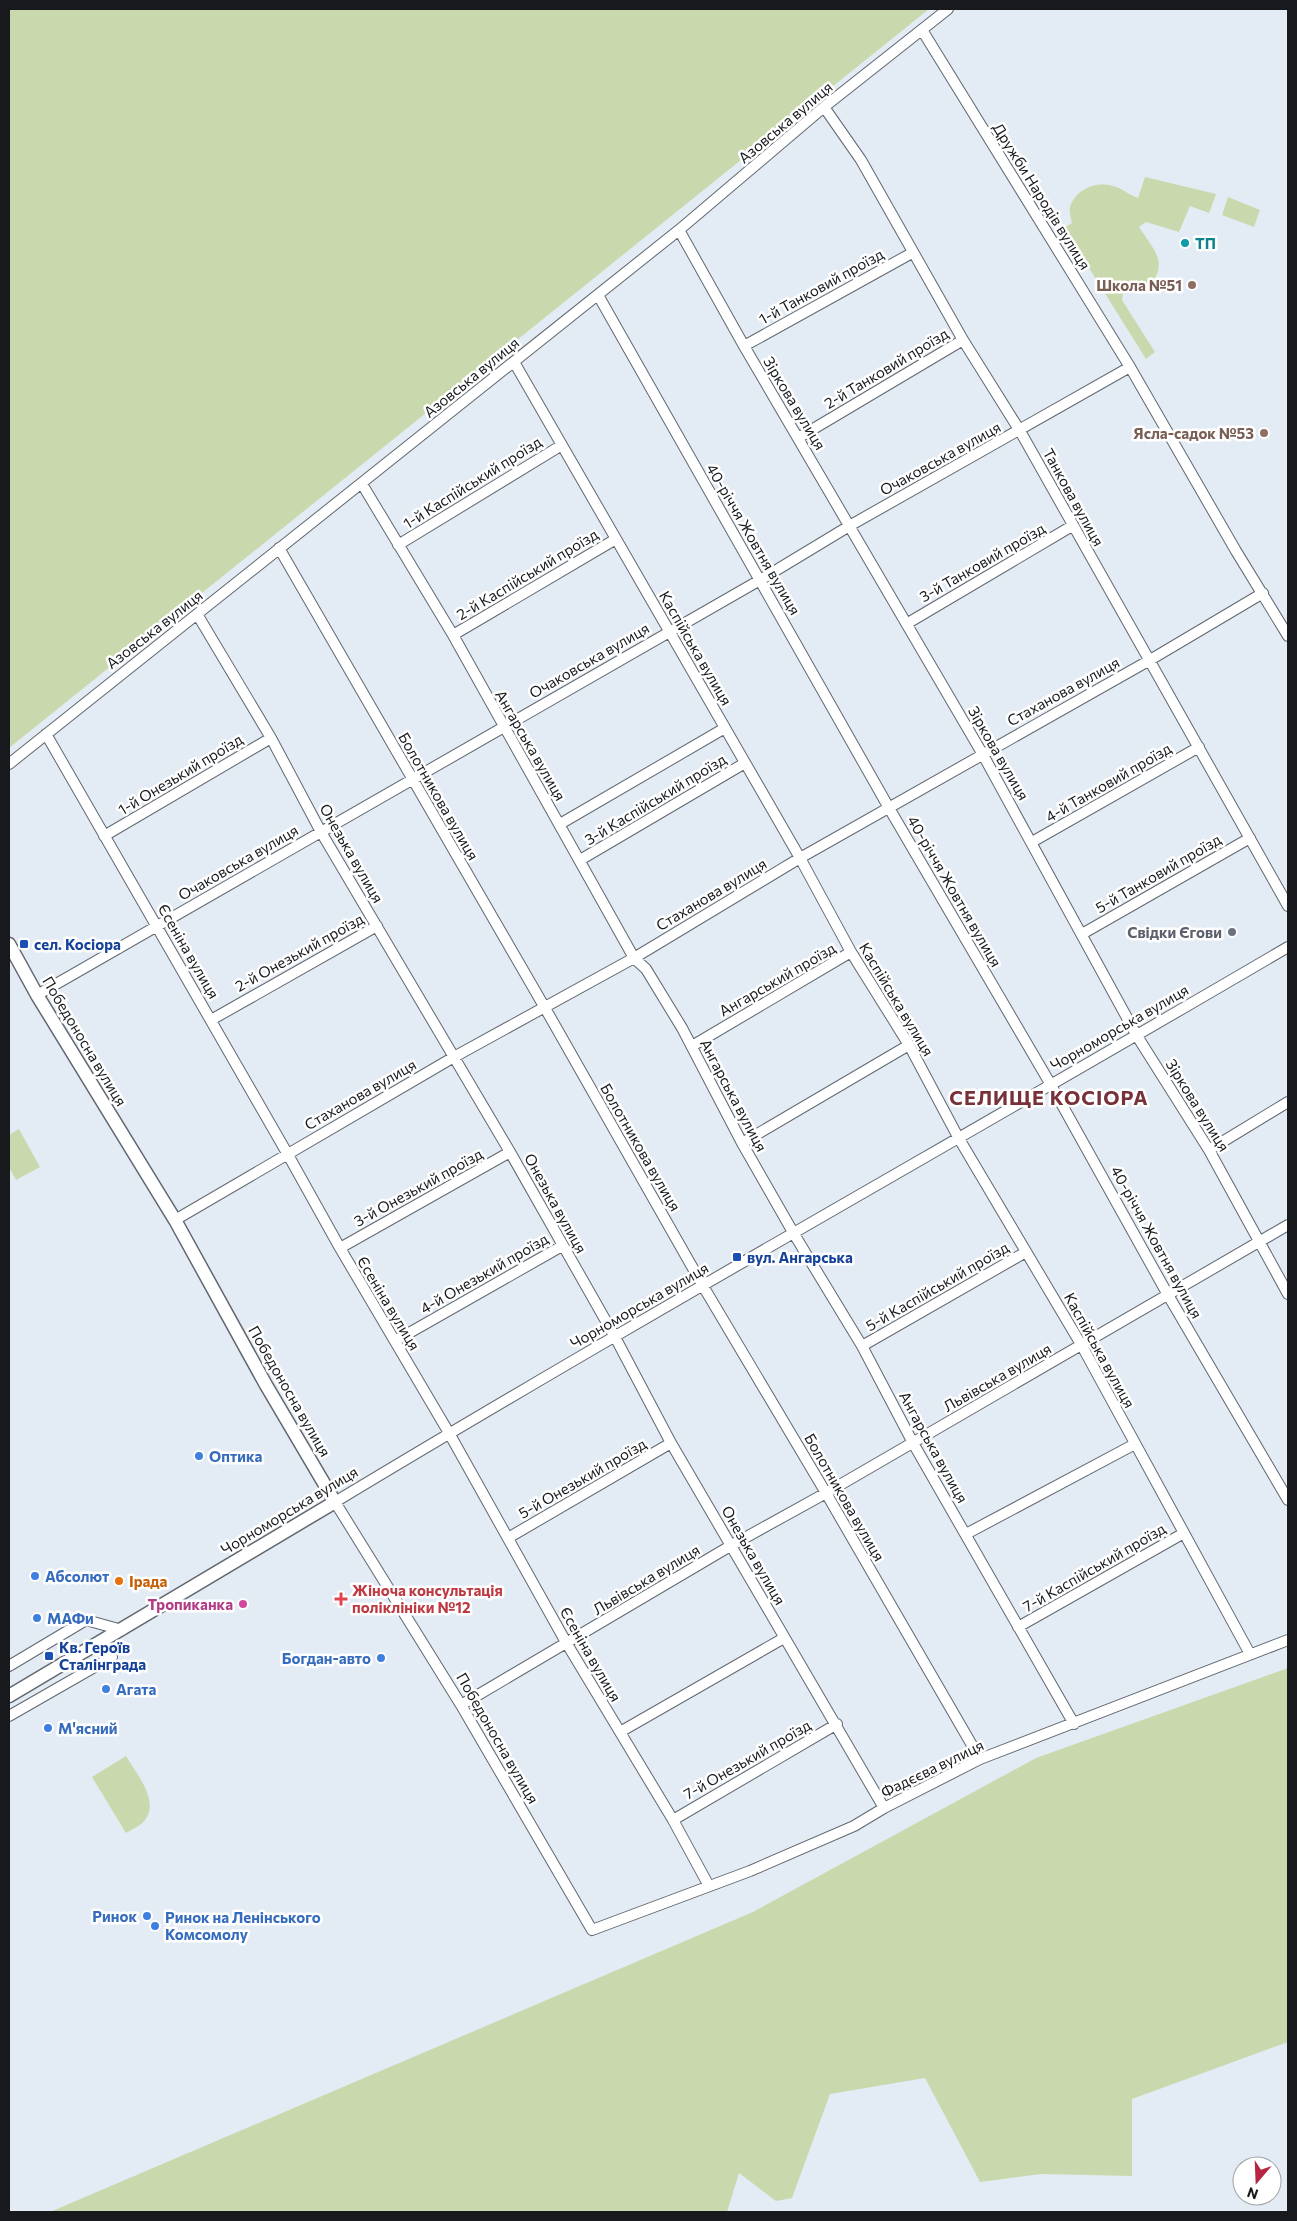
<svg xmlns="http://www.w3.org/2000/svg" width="1297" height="2221" font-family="Commissioner,sans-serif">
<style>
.green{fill:#cad9ad}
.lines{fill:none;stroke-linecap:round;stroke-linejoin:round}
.minor-casing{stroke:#61676f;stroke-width:12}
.tertiary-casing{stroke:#61676f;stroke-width:15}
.minor{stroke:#fff;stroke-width:10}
.tertiary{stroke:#fff;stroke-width:12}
.culture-dot{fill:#0f9aa8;stroke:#fff;stroke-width:2}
.education-dot{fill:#8d6e63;stroke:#fff;stroke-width:2}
.worship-dot{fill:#6b7280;stroke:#fff;stroke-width:2}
.transit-dot{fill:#1a4fb4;stroke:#fff;stroke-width:2}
.shop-dot{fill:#3f7fe0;stroke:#fff;stroke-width:2}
.food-dot{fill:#e8710a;stroke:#fff;stroke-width:2}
.health-dot{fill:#e0444e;stroke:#fff;stroke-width:2}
.hotel-dot{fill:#d1479c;stroke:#fff;stroke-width:2}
.labels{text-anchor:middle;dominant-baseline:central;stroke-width:5;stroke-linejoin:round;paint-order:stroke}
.street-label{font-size:15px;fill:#17191d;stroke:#fff}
.culture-label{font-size:15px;font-weight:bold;fill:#0d838f;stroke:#fff;text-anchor:start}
.education-label{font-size:15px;font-weight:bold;fill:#785e54;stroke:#fff;text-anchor:end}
.worship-label{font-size:15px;font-weight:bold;fill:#5b616d;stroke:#fff;text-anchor:end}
.transit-label{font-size:15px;font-weight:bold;fill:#164399;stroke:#fff;text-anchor:start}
.shop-label{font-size:15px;font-weight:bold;fill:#366cbe;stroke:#fff;text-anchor:start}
.food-label{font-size:15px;font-weight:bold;fill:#c56008;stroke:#fff;text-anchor:start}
.health-label{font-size:15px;font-weight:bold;fill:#be3a42;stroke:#fff;text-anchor:start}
.hotel-label{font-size:15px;font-weight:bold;fill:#b23c85;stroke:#fff;text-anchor:end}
.district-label{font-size:20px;font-weight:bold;letter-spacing:1px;fill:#783139;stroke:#fff}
</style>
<rect width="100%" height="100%" fill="#e3ebf4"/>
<!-- green -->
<path class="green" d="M 9,9 L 929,9 L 9,748 Z
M 1145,177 L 1216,194 L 1209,213 L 1190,206 L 1179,232 L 1146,222 L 1139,227 C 1155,252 1170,262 1147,290 L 1123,294 L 1122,300 L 1155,352 L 1146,359 L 1064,228 L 1072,223 C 1071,219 1069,212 1070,207 C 1076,189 1096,181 1113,186 C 1122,188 1129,195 1138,198 Z
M 1228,197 L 1260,210 L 1254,227 L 1222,215 Z
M 19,1129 L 40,1167 L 16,1180 L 9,1167 L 9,1135 Z
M 1288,1668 L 1288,2042 L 1132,2099 L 1132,2176 L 1041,2174 L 980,2182 L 925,2078 L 830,2094 L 792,2198 L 776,2201 L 739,2173 L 727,2212 L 698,2212 L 696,2210 L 694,2212 L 50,2212 L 753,1912 L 1036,1758 Z
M 126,1756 C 136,1773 160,1801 145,1820 C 141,1826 132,1829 126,1833 L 92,1777 Z"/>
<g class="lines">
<defs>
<path id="minor" d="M 922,30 L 1130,367 L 1236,551 L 1288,636
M 824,107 L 861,160 L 963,340 L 1020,431 L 1288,906
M 679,230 L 744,346 L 982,753 L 1137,1036 L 1209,1150 L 1288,1294
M 598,295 L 889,808 L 1051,1085 L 1168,1295 L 1288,1500
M 744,346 L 912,253
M 514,362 L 800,858 L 851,952 L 909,1045 L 958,1137 L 1082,1346 L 1250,1654
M 798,438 L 963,340
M 362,484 L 453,635 L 634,958 L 646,969 L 682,1028 L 742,1143 L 794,1234 L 862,1346 L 913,1443 L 1074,1724
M 398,545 L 562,445
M 279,548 L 545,1008 L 703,1286 L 826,1493 L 980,1759
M 197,614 L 271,738 L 321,832 L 510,1152 L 615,1337 L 671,1443 L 884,1808
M 908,623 L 1072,526
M 453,635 L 616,539
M 46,734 L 287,1153 L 340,1248 L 449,1433 L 567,1644 L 673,1820 L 709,1886
M 9,764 L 679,230 L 824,107 L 948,9
M 560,824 L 725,728
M 104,836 L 271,738
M 1032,842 L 1199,747
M 580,860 L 745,763
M 1082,934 L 1250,838
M 1288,947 C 971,1133 650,1312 335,1502 L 461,1705 L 592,1930 L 750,1871 L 854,1826 L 884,1808 L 980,1759 L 1288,1640
M 37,995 L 760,580 L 851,525 L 1130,367
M 211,1020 L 377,926
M 692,1046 L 851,952
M 742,1143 L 909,1045
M 1209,1150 L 1288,1102
M 175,1220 L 454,1057 L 634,958 L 800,858 L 1150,660 L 1263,593
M 340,1248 L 510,1152
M 395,1341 L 562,1246
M 862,1346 L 1026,1252
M 966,1534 L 1135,1444
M 508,1538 L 671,1443
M 1018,1627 L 1184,1533
M 9,1666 L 86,1620 L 122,1630
M 461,1705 L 732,1545 L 826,1493 L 1288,1225
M 9,1716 L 112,1657 L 102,1641
M 620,1732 L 784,1638
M 673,1820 L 837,1724"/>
<path id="tertiary" d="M 9,944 L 37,995 L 175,1220 L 266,1385 L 335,1502 L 9,1696"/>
</defs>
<!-- minor casing -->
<use href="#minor" class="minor-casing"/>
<!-- tertiary casing -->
<use href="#tertiary" class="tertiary-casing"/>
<!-- minor -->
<use href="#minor" class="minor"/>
<!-- tertiary -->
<use href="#tertiary" class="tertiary"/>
</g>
<!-- markers -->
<circle class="culture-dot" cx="1185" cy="243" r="5"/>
<g class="education-dot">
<circle cx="1192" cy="285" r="5"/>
<circle cx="1264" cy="433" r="5"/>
</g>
<circle class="worship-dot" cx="1232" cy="932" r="5"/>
<g class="transit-dot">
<rect x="19" y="939" width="10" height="10" rx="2.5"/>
<rect x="732" y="1252" width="10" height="10" rx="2.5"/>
<rect x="44" y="1651" width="10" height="10" rx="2.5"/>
</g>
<g class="shop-dot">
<circle cx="199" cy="1456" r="5"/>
<circle cx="35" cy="1576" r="5"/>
<circle cx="37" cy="1618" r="5"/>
<circle cx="381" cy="1658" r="5"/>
<circle cx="106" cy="1689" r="5"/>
<circle cx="48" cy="1728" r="5"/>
<circle cx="147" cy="1916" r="5"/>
<circle cx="155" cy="1926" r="5"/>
</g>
<circle class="food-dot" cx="119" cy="1581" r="5"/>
<path class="health-dot" d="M338.5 1591.5h5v5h5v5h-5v5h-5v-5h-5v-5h5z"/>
<circle class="hotel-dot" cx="243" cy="1604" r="5"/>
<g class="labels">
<!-- street labels -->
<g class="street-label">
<text transform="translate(785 122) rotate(-40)">Азовська вулиця</text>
<text transform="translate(1042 196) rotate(58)">Дружби Народів вулиця</text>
<text transform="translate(821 286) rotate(-29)">1-й Танковий проїзд</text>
<text transform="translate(886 368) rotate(-31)">2-й Танковий проїзд</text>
<text transform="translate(471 377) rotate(-39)">Азовська вулиця</text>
<text transform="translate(795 403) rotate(59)">Зіркова вулиця</text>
<text transform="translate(940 458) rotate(-29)">Очаковська вулиця</text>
<text transform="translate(472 482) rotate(-32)">1-й Каспійський проїзд</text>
<text transform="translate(1074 497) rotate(61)">Танкова вулиця</text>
<text transform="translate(754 539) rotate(60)">40-річчя Жовтня вулиця</text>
<text transform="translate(982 562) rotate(-30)">3-й Танковий проїзд</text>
<text transform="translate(527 574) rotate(-31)">2-й Каспійський проїзд</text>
<text transform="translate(154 629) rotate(-38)">Азовська вулиця</text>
<text transform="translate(696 648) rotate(60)">Каспійська вулиця</text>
<text transform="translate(589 660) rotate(-30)">Очаковська вулиця</text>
<text transform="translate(1063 691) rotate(-29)">Стаханова вулиця</text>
<text transform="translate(531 745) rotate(60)">Ангарська вулиця</text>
<text transform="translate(999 753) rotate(60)">Зіркова вулиця</text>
<text transform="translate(180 774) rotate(-31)">1-й Онезький проїзд</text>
<text transform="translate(1108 782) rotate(-30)">4-й Танковий проїзд</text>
<text transform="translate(439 796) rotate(60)">Болотникова вулиця</text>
<text transform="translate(655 799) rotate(-31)">3-й Каспійський проїзд</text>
<text transform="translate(352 853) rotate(60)">Онезька вулиця</text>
<text transform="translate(238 862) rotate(-30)">Очаковська вулиця</text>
<text transform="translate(1158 873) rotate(-30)">5-й Танковий проїзд</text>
<text transform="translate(955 891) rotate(60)">40-річчя Жовтня вулиця</text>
<text transform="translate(711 894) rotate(-31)">Стаханова вулиця</text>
<text transform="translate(189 951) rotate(60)">Єсеніна вулиця</text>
<text transform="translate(299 952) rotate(-29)">2-й Онезький проїзд</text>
<text transform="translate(777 979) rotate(-30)">Ангарський проїзд</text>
<text transform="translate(897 999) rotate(59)">Каспійська вулиця</text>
<text transform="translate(1119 1027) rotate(-30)">Чорноморська вулиця</text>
<text transform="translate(85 1041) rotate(59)">Победоносна вулиця</text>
<text transform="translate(360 1094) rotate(-30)">Стаханова вулиця</text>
<text transform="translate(734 1095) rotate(62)">Ангарська вулиця</text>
<text transform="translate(1198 1105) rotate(58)">Зіркова вулиця</text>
<text transform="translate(641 1147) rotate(60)">Болотникова вулиця</text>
<text transform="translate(418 1187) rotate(-29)">3-й Онезький проїзд</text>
<text transform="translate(556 1203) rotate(61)">Онезька вулиця</text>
<text transform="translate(1157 1242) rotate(61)">40-річчя Жовтня вулиця</text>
<text transform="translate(484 1273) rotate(-30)">4-й Онезький проїзд</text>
<text transform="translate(937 1286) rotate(-30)">5-й Каспійський проїзд</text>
<text transform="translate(389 1303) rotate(59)">Єсеніна вулиця</text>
<text transform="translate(639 1305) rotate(-30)">Чорноморська вулиця</text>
<text transform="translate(1100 1350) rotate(61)">Каспійська вулиця</text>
<text transform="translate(997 1377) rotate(-30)">Львівська вулиця</text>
<text transform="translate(290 1391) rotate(60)">Победоносна вулиця</text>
<text transform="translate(934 1447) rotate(61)">Ангарська вулиця</text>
<text transform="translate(582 1478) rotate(-30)">5-й Онезький проїзд</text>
<text transform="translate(845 1497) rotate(60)">Болотникова вулиця</text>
<text transform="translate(289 1510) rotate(-31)">Чорноморська вулиця</text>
<text transform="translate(754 1555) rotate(60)">Онезька вулиця</text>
<text transform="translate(1094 1567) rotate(-30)">7-й Каспійський проїзд</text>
<text transform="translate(646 1579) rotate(-31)">Львівська вулиця</text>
<text transform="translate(591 1654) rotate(60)">Єсеніна вулиця</text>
<text transform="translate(498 1738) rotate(60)">Победоносна вулиця</text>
<text transform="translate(747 1759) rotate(-30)">7-й Онезький проїзд</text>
<text transform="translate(932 1768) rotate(-26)">Фадєєва вулиця</text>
</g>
<!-- culture labels -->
<g class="culture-label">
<text x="1195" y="243">ТП</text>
</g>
<!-- education labels -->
<g class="education-label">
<text x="1182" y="285">Школа №51</text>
<text x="1254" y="433">Ясла-садок №53</text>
</g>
<!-- worship labels -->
<g class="worship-label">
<text x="1222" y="932">Свідки Єгови</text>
</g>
<!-- transit labels -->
<g class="transit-label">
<text x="34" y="944">сел. Косіора</text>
<text x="747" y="1257">вул. Ангарська</text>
<text x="59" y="1647">Кв. Героїв<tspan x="59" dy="17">Сталінграда</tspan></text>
</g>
<!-- shop labels -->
<g class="shop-label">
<text x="209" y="1456">Оптика</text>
<text x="45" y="1576">Абсолют</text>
<text x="47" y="1618">МАФи</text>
<text x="371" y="1658" text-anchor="end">Богдан-авто</text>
<text x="116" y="1689">Агата</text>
<text x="58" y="1728">М'ясний</text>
<text x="137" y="1916" text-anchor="end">Ринок</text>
<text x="165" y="1917">Ринок на Ленінського<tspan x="165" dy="17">Комсомолу</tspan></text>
</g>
<!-- food labels -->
<g class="food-label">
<text x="129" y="1581">Ірада</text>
</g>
<!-- health labels -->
<g class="health-label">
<text x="352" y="1590">Жіноча консультація<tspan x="352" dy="17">поліклініки №12</tspan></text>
</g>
<!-- hotel labels -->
<g class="hotel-label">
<text x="233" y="1604">Тропиканка</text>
</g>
<!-- district labels -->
<g class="district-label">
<text x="1049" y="1097">СЕЛИЩЕ КОСІОРА</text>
</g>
</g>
<!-- border -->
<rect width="1297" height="2221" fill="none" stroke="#17191d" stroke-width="20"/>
<!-- north arrow -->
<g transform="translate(1257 2181) rotate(199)"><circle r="24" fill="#ffffff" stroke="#a2a3a5"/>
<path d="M0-4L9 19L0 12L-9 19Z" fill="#b72543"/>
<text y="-8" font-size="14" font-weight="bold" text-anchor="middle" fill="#17191d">N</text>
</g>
</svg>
